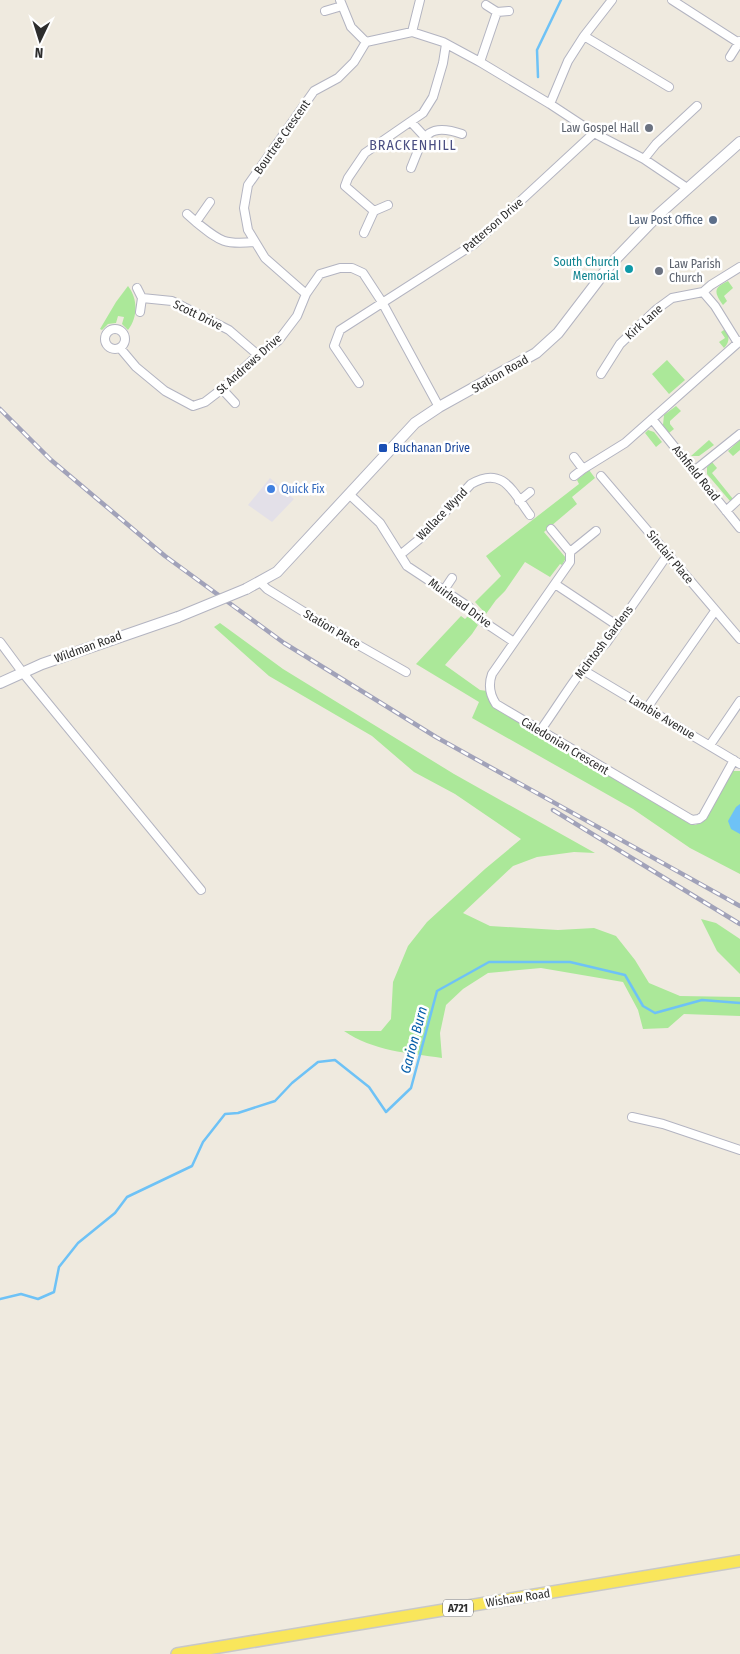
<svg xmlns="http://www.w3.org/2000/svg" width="740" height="1654" font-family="'Fira Sans Condensed',sans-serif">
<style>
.industrial{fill:#e3e0e8}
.green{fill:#abe899}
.water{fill:#6ec2f6}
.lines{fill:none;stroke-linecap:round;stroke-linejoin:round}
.stream{stroke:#6ec2f6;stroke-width:2.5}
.street-casing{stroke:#b3b4c1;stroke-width:10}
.secondary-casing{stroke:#b3b4c1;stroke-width:12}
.primary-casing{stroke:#c8c8c8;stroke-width:14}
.street{stroke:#fff;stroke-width:8}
.secondary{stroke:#fff;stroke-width:10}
.primary{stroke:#f9e65b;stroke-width:11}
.rail-casing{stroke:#a1a2b9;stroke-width:4.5}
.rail{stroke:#fff;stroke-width:2.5;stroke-dasharray:8;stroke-linecap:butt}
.secondary-bridge-casing{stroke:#b3b4c1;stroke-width:12;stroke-linecap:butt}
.secondary-bridge{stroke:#fff;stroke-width:10}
.worship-dot{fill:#6b7280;stroke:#fff;stroke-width:2}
.service-dot{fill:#5c6f8a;stroke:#fff;stroke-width:2}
.culture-dot{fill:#0f9aa8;stroke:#fff;stroke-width:2}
.transit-dot{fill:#1a4fb4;stroke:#fff;stroke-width:2}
.shop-dot{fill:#3f7fe0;stroke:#fff;stroke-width:2}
.labels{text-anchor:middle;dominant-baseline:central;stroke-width:5;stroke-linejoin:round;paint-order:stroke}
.shield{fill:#fff;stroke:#6c6c6c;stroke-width:1}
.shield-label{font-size:11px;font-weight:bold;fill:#2d2d2d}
.worship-label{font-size:12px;fill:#5b616d;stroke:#fff;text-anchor:end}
.street-label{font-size:12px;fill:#2d2d2d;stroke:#fff}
.service-label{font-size:12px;fill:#4e5e75;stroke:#fff;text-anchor:end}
.culture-label{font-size:12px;fill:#0d838f;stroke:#fff;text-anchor:end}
.transit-label{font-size:12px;fill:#164399;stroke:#fff;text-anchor:start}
.shop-label{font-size:12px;fill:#366cbe;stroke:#fff;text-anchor:start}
.neighbourhood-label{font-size:14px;letter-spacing:1px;fill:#4a4e82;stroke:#fff}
.water-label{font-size:14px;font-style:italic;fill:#055ea9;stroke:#fff}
</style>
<rect width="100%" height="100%" fill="#efeadf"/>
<!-- industrial -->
<path class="industrial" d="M 270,478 L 294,499 L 272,522 L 248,505 Z"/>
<!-- green -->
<path class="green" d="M 728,281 L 733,288 L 724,296 L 727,301 L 723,305 C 714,292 713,288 728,281 Z
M 128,286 C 138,299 138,317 128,330 L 122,324 L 124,317 L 118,316 L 116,323 L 108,324 L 102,330 L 100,329 L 116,302 Z
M 727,328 C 729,336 730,342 724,348 L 719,342 L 725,338 L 721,332 Z
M 667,360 L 685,380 L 669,394 L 652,374 Z
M 676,406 L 681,411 L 670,421 L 670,424 L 674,429 L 669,433 L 663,425 L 664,415 Z
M 648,430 L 654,432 L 662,442 L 656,447 L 645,433 Z
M 709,440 L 714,445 L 699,456 L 691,456 Z
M 740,440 L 740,450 L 733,456 L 728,451 Z
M 712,462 L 717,468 L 712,473 L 733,499 L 730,501 L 707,474 L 707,467 Z
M 589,470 L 595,478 L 572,497 L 577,504 L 544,532 L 566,558 L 562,565 L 560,564 L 550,577 L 525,562 L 505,591 L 496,600 L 486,614 L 475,602 L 501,576 L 486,556 L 579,484 L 577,480 Z
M 461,616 L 465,619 L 468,616 L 478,625 L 472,634 L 445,665 L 480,690 L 487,691 L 493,705 L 503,713 L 687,822 L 695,825 L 702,822 L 733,771 L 740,771 L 740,874 L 690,848 L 633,809 L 472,718 L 479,702 L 416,664 Z
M 220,623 L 283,669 L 454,774 L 595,853 L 574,852 L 537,857 L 513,866 L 463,913 L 490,926 L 558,930 L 594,928 L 616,936 L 635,960 L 649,983 L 680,996 L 740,997 L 740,1016 L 684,1014 L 668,1028 L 643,1029 L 638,1010 L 623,982 L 541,968 L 488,973 L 463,989 L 446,1005 L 440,1033 L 442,1058 C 408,1053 373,1051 344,1031 L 381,1031 L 391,1019 L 393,982 L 408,946 L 427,922 L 485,869 L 521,839 L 455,794 L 414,772 L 372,736 L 269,676 L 214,627 Z
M 701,919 L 716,923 L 740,939 L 740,974 L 717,951 Z"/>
<!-- water -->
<path class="water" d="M 740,804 L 740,834 L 731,829 L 728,821 L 736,807 Z"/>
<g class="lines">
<!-- stream -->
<path class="stream" d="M 538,77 L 537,50 L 561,0
M 0,1299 L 21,1294 L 38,1299 L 54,1292 L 59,1267 L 78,1243 L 115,1213 L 127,1197 L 192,1166 L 203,1142 L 225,1114 L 238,1113 L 275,1101 L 292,1083 L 318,1062 L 335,1060 L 369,1087 L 386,1112 L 411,1088 L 437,991 L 489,962 L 570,962 L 625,975 L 643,1006 L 655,1013 L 702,1000 L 740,1003"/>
<defs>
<path id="street" d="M 340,0 L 351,27 L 366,42
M 672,0 L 739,43
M 486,5 L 497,12
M 325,11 L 342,6
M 412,32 L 420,0
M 584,36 L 669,87
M 730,57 L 740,41
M 480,62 L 497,12 L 509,11
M 550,104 L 568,61 L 584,36 L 612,0
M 411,122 L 424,136
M 644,159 L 656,144 L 697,106
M 411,168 C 423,139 425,121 462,134
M 210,202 L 196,222 C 220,241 223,245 254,242
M 374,211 L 345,186 L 348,178 L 365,153 L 423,113 L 433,97 L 443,63 L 446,44
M 187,214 L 196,222
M 364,233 L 374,211 L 388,205
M 137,288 L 142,298
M 306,294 L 265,258 L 248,230 L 244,208 L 248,185 L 314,91 L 338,78 L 354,62 L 366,42 L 412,32 L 443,42 L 480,62 L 550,104 L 594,133 L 644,159 L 687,188
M 140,312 L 142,298 L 172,301 L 229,330 L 258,355
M105 339a10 10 0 1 1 20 0a10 10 0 1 1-20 0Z
M 738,343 L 715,306 L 703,292 L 711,285 L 740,267
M 120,348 L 136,367 L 165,391 L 193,406 L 205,402 L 222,389 L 258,355 L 278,341 L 297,316 L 306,294 L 320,274 L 340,268 L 352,268 L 363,273 L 382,302 L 439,407
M 601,374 L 620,344 L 657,309 L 672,298 L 703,292
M 359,383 L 334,346 L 340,330 L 474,244 L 594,133
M 222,389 L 235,403
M 652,419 L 740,528
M 574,457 L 583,469 L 625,443 L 740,341
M 694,471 L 740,434
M 574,476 L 583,469
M 601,476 L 740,639
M 350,495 L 380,523 L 407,566 L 469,607 L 481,620 L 514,642
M 519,501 L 530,492
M 726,511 L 740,498
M 551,529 L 570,552 L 570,562 L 492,674 C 488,685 490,695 496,704 L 692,820 L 699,819 L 703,816 L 734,760
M 570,552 L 596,531
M 400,555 L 422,537 L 471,484 C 503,465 513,492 530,515
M 260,582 L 267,589 L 346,638 L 406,672
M 555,584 L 618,626
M 444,590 L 452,578
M 0,642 L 23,673 L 201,890
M 583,670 L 740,764
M 647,708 L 715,611
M 540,731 C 561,702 581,666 607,642 L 668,554
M 710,745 L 740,701
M 632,1117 L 663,1124 L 740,1150"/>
<path id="secondary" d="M 246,589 L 277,572 L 415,423 L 439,407 L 536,353 L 558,333 L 610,265 L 659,214 L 740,142
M 0,683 L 42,664 L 178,617"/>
<path id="primary" d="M 177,1654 L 740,1561"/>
</defs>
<!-- street casing -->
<use href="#street" class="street-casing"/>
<!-- secondary casing -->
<use href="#secondary" class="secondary-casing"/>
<!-- primary casing -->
<use href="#primary" class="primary-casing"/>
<!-- street -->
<use href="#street" class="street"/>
<!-- secondary -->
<use href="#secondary" class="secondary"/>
<!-- primary -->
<use href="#primary" class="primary"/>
<defs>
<path id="rail" d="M 0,409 L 51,460 L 165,556 L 284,643 L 436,737 L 740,906
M 553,810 L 740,924"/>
</defs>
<!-- rail casing -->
<use href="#rail" class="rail-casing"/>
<!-- rail -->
<use href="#rail" class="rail"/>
<defs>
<path id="secondary-bridge" d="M 178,617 L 246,589"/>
</defs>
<!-- secondary-bridge casing -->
<use href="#secondary-bridge" class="secondary-bridge-casing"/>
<!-- secondary-bridge -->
<use href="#secondary-bridge" class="secondary-bridge"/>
</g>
<!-- markers -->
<g class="worship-dot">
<circle cx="649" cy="128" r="5"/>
<circle cx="659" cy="271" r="5"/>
</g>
<circle class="service-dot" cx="713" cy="220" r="5"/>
<circle class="culture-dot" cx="629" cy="269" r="5"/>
<rect class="transit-dot" x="378" y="443" width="10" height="10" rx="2.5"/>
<circle class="shop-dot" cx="271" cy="489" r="5"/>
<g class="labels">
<!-- shield labels -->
<rect class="shield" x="443" y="1599.5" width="30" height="17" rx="4"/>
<g class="shield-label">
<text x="458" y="1608">A721</text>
</g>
<!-- worship labels -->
<g class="worship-label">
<text x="639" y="128">Law Gospel Hall</text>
<text x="669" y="264" text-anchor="start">Law Parish<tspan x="669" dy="14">Church</tspan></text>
</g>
<!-- street labels -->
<g class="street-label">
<text transform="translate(282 137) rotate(-55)">Bourtree Crescent</text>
<text transform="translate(493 225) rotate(-41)">Patterson Drive</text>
<text transform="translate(198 315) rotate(26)">Scott Drive</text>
<text transform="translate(644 322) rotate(-42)">Kirk Lane</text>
<text transform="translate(249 364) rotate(-42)">St Andrews Drive</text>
<text transform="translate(500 374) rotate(-30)">Station Road</text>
<text transform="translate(696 473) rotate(51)">Ashfield Road</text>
<text transform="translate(442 514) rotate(-46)">Wallace Wynd</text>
<text transform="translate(670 557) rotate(50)">Sinclair Place</text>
<text transform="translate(460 603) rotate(36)">Muirhead Drive</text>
<text transform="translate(332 629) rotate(31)">Station Place</text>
<text transform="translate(604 642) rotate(-53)">McIntosh Gardens</text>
<text transform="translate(88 647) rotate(-20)">Wildman Road</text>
<text transform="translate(662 717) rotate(31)">Lambie Avenue</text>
<text transform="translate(565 746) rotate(31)">Caledonian Crescent</text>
<text transform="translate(518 1598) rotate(-9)">Wishaw Road</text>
</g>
<!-- service labels -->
<g class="service-label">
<text x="703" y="220">Law Post Office</text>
</g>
<!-- culture labels -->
<g class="culture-label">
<text x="619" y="262">South Church<tspan x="619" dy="14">Memorial</tspan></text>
</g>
<!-- transit labels -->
<g class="transit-label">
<text x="393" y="448">Buchanan Drive</text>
</g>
<!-- shop labels -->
<g class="shop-label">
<text x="281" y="489">Quick Fix</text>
</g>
<!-- neighbourhood labels -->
<g class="neighbourhood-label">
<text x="413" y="145">BRACKENHILL</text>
</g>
<!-- water labels -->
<g class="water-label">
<text transform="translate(414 1040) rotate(-75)">Garion Burn</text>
</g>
</g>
<!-- north arrow -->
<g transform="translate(40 40) rotate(184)" stroke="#ffffff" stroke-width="4" paint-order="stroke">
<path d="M0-4L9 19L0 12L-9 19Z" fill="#2d2d2d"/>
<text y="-8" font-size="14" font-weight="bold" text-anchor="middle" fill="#2d2d2d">N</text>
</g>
</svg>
